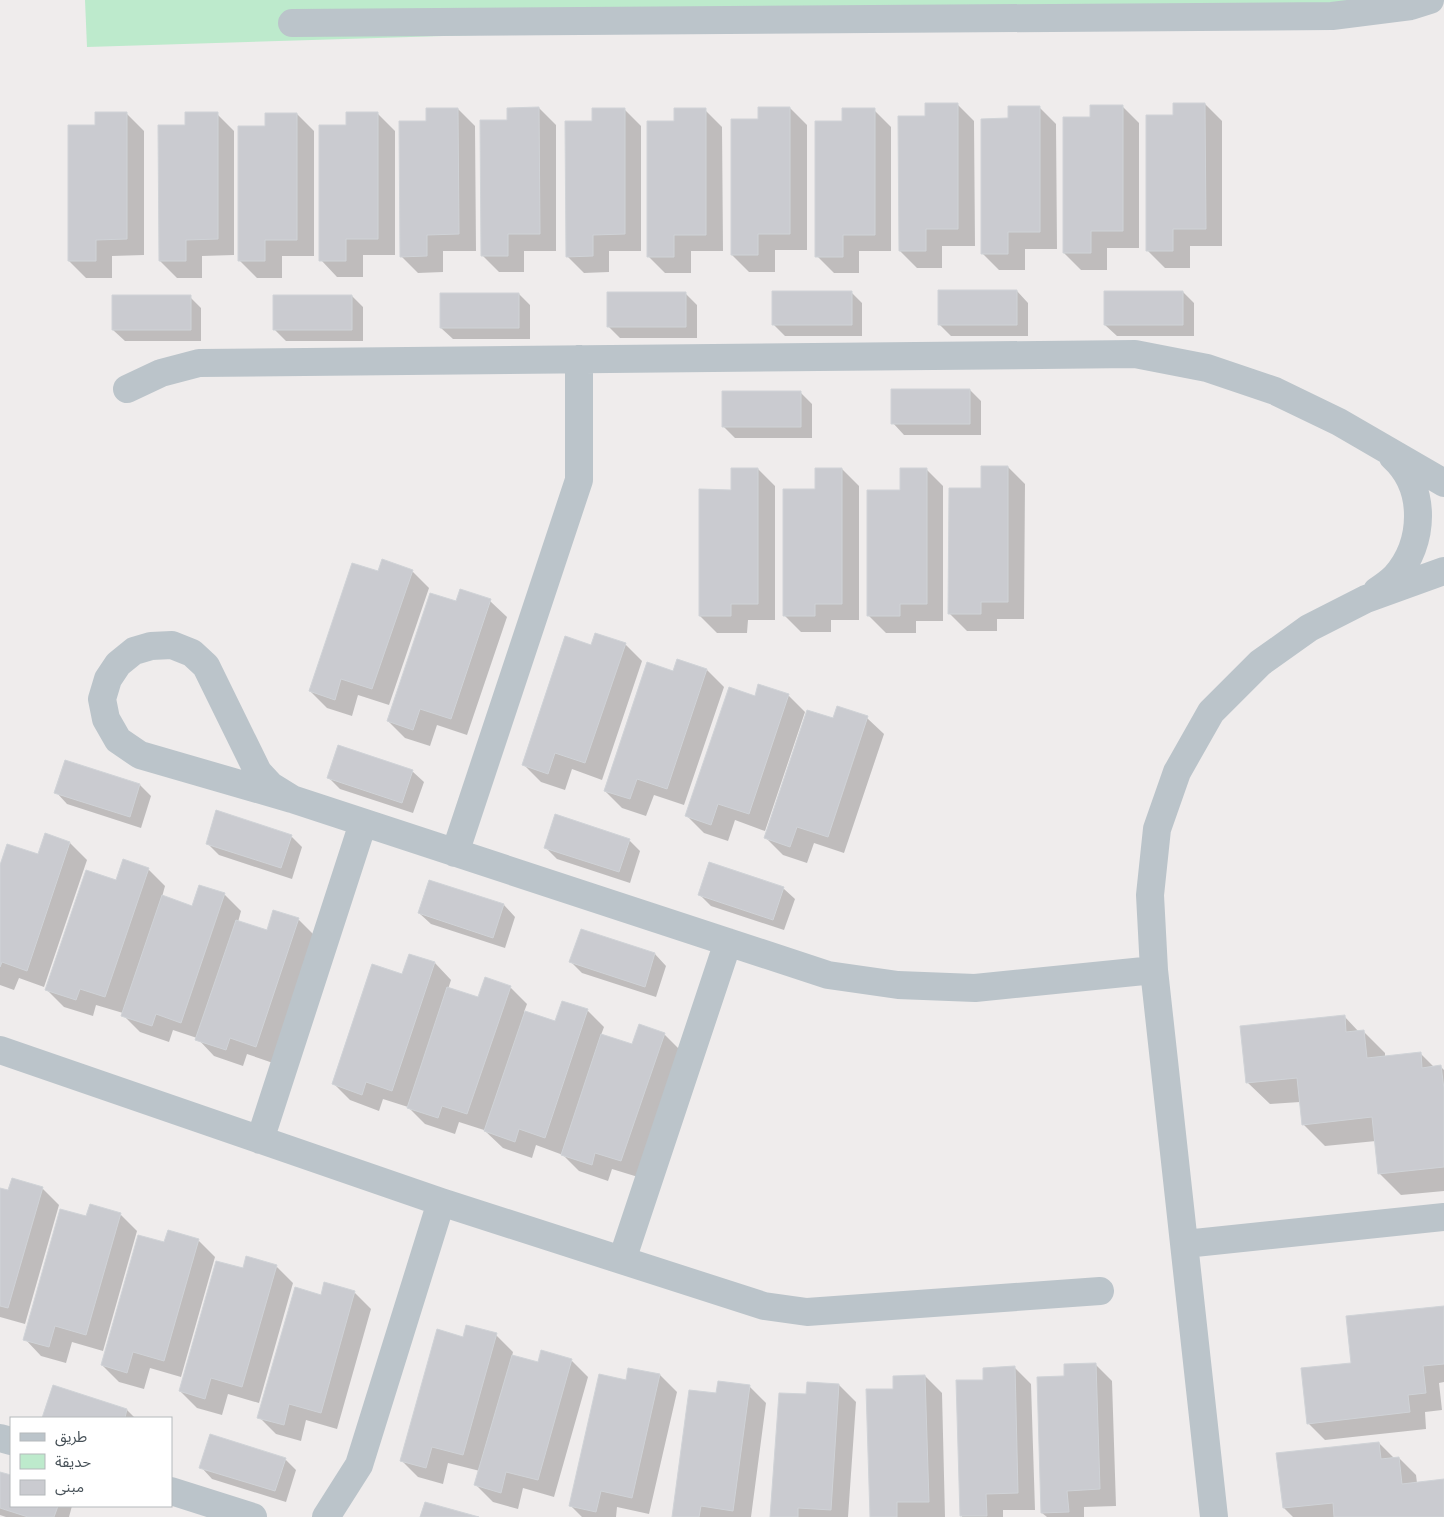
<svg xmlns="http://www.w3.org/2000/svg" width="1444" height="1517" font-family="'Golos Text','Noto Sans Arabic',sans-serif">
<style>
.green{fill:#bdeacc}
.shadow{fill:#0003}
.building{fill:#cacbd0;stroke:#d0d3d7}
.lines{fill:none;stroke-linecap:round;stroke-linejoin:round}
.minor{stroke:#bbc4ca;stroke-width:28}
</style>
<rect width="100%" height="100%" fill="#efecec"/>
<!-- green -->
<path class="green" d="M 85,0 L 1429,0 L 1411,6 L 87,47 Z"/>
<!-- shadow -->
<path class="shadow" d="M 957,104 L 974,121 L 975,246 L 942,246 L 942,268 L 917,268 L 900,251 L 926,117 Z
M 1205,104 L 1222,121 L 1222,246 L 1190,246 L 1190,268 L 1165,268 L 1148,251 L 1175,116 Z
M 1122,106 L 1139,123 L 1139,248 L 1107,248 L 1107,270 L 1081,270 L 1064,253 L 1091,118 Z
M 1039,107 L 1056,124 L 1057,249 L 1025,249 L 1025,270 L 999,270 L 982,253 L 1009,119 Z
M 539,108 L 556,125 L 556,251 L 524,251 L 524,272 L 499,272 L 482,255 L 508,121 Z
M 790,108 L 807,125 L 807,250 L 775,250 L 775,272 L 749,272 L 732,255 L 759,120 Z
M 458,109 L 475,126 L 476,251 L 443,251 L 443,272 L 418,273 L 401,256 L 427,122 Z
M 624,109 L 641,126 L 641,251 L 609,251 L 609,272 L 584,273 L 567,256 L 593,122 Z
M 705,110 L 722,127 L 723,251 L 691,251 L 691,273 L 665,273 L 648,256 L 675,122 Z
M 874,110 L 891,127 L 891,251 L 859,251 L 859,273 L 834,273 L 817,256 L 844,122 Z
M 127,114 L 144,131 L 144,255 L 112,256 L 112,278 L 86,278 L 69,261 L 96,127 Z
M 217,114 L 234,131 L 234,255 L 202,256 L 202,278 L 177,278 L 160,261 L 186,127 Z
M 297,114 L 314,131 L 314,256 L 282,256 L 282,278 L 257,278 L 240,261 L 266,127 Z
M 378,114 L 395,131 L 395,255 L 363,255 L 363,277 L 337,277 L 321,260 L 347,126 Z
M 1017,291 L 1028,303 L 1028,336 L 951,336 L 939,324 Z
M 851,292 L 862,303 L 862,336 L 785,336 L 774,325 Z
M 1183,292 L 1194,303 L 1194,336 L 1117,336 L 1105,325 Z
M 685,293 L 697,305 L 697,338 L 620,338 L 608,326 Z
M 519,294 L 530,305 L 530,339 L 453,339 L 441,328 Z
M 352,296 L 363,307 L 363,341 L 286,341 L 275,330 Z
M 190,297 L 201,308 L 201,341 L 125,341 L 113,330 Z
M 970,390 L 981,401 L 981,435 L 904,435 L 893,423 Z
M 801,393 L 812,404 L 812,438 L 735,438 L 723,426 Z
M 1008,467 L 1025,484 L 1024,619 L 997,619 L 997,631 L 967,631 L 950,614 L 982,489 Z
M 758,469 L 775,486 L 775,620 L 748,620 L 747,633 L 717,633 L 700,616 L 733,491 Z
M 842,469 L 859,486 L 859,620 L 831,620 L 831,632 L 801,632 L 784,615 L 817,491 Z
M 926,469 L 943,486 L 943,621 L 916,621 L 916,633 L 886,633 L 869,616 L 901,491 Z
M 412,571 L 429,588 L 389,705 L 358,695 L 352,716 L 327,708 L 310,691 L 378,572 Z
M 490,601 L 507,617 L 467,735 L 437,725 L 430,746 L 405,738 L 388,721 L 457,602 Z
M 625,644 L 642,661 L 602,780 L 572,769 L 565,790 L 541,782 L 524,765 L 592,647 Z
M 678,660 L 707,670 L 724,687 L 684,805 L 654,795 L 646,816 L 622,808 L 605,791 L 674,673 Z
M 788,695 L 805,712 L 765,831 L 735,820 L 728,841 L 704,833 L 687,816 L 755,698 Z
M 867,718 L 884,734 L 844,853 L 814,843 L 807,863 L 783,855 L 766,838 L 834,719 Z
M 412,771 L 424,782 L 413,813 L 340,789 L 329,778 Z
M 140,785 L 151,796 L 141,828 L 67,804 L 56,792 Z
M 291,836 L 302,847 L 292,879 L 219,855 L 207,843 Z
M 629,840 L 640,851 L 630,883 L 557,859 L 545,847 Z
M 70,843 L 87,860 L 44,987 L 19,978 L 14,990 L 0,985 L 0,869 Z
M 148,869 L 165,886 L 162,897 L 193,907 L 224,894 L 241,911 L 238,922 L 267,932 L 298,919 L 315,936 L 273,1063 L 247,1054 L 243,1066 L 214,1056 L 197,1038 L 173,1030 L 169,1042 L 140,1032 L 123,1015 L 123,1013 L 96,1005 L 93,1016 L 64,1007 L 47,990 L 117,882 Z
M 430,881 L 504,905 L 515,917 L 505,948 L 431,924 L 419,913 Z
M 783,888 L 795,899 L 784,930 L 711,906 L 700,895 Z
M 581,930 L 655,954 L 666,966 L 656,997 L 582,973 L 571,962 Z
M 435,963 L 451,980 L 448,989 L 479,999 L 510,987 L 527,1004 L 524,1012 L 556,1023 L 587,1010 L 604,1027 L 601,1035 L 633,1046 L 664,1034 L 681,1051 L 638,1177 L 612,1169 L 608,1181 L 579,1171 L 563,1155 L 536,1145 L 532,1158 L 503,1148 L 484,1130 L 459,1122 L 455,1134 L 425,1124 L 408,1107 L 383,1099 L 379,1111 L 350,1100 L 333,1083 L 403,976 Z
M 1344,1016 L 1359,1032 L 1363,1031 L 1385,1053 L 1385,1057 L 1420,1053 L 1434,1067 L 1441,1067 L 1444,1070 L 1444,1191 L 1401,1195 L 1379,1173 L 1376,1141 L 1325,1146 L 1303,1124 L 1300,1102 L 1270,1104 L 1248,1083 Z
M 42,1188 L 59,1205 L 25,1324 L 0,1317 L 0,1189 L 9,1192 Z
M 120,1214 L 137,1231 L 103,1351 L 72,1342 L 66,1363 L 41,1356 L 25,1339 Z
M 198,1240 L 215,1257 L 181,1377 L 150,1368 L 144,1389 L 119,1382 L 102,1365 L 165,1244 Z
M 276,1266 L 293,1283 L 259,1403 L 228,1394 L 222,1415 L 197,1408 L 180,1391 L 244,1270 Z
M 354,1292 L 371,1309 L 337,1429 L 306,1420 L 301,1441 L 276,1434 L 259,1417 L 321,1296 Z
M 1444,1307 L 1444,1382 L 1439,1383 L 1442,1410 L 1425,1412 L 1426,1429 L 1325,1440 L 1308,1423 L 1353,1364 Z
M 496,1335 L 513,1352 L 512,1356 L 538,1364 L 571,1360 L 588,1377 L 554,1497 L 523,1488 L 518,1509 L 493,1502 L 476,1485 L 480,1471 L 448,1463 L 443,1484 L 418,1477 L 401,1460 L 464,1338 Z
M 1095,1364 L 1112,1381 L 1116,1506 L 1084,1507 L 1084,1517 L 1047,1517 L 1042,1513 L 1065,1378 Z
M 1014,1367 L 1031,1384 L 1035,1510 L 1003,1510 L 1003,1517 L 962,1517 L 984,1381 Z
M 660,1375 L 677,1392 L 649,1514 L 617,1507 L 616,1517 L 582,1517 L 571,1506 L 627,1381 Z
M 925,1376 L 942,1393 L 945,1517 L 872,1517 Z
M 839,1385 L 856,1402 L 848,1517 L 771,1517 L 807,1395 Z
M 53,1386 L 127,1410 L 135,1418 L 43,1418 Z
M 749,1386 L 766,1403 L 751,1517 L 674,1517 L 717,1395 Z
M 1379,1443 L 1394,1458 L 1399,1458 L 1416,1475 L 1417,1483 L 1444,1480 L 1444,1517 L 1293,1517 L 1284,1508 Z
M 285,1459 L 296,1470 L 286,1502 L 212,1479 L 201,1467 Z
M 0,1473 L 11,1476 L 11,1506 L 72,1506 L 69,1517 L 6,1517 L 0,1515 Z"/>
<!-- building -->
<path class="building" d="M 925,103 L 958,103 L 958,229 L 926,229 L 926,251 L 899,251 L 898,116 L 925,116 Z
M 1173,103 L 1205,103 L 1206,229 L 1173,229 L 1173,251 L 1146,251 L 1146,115 L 1173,115 Z
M 1090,105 L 1123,105 L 1123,231 L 1091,231 L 1091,253 L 1063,253 L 1063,117 L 1090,117 Z
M 1008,106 L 1040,106 L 1040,232 L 1008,232 L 1008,254 L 981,254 L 981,119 L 1008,118 Z
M 539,107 L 540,234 L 508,234 L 508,256 L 481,256 L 480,120 L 507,120 L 507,108 Z
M 758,107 L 790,107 L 790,234 L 758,234 L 758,255 L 731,255 L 731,119 L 758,119 Z
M 426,108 L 458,108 L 459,234 L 427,235 L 427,256 L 400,257 L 399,121 L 426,121 Z
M 592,108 L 625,108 L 625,234 L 593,235 L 593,256 L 566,257 L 565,121 L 592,121 Z
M 674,108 L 706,108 L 706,235 L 674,235 L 674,257 L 647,257 L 647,121 L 674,121 Z
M 842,108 L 875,108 L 875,235 L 843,235 L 843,257 L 815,257 L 815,121 L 842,121 Z
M 95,112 L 127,112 L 127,239 L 96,240 L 96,261 L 68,261 L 68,125 L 95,125 Z
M 185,112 L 218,112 L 218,239 L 186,240 L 186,261 L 159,261 L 158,125 L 185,125 Z
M 346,112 L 378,112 L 378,239 L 346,239 L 346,261 L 319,261 L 319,125 L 346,125 Z
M 265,113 L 297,113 L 297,240 L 265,240 L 265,261 L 238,261 L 238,126 L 265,126 Z
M 938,290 L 1017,290 L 1017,325 L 938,325 Z
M 772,291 L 852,291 L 852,325 L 772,325 Z
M 1104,291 L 1183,291 L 1183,325 L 1104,325 Z
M 607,292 L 686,292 L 686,327 L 607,327 Z
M 440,293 L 519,293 L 519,328 L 440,328 Z
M 112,295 L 191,295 L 191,330 L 112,330 Z
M 273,295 L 352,295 L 352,330 L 273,330 Z
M 891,389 L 970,389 L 970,424 L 891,424 Z
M 722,391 L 801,391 L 801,427 L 722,427 Z
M 981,466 L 1008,466 L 1008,602 L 981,602 L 981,614 L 948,614 L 949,488 L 981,488 Z
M 731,468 L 758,468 L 758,604 L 731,604 L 731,616 L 699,616 L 699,489 L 731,490 Z
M 815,468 L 842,468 L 842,604 L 815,604 L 815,616 L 783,616 L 783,489 L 815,489 Z
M 900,468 L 927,468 L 927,604 L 900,604 L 900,616 L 867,616 L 867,490 L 900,490 Z
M 382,559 L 413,570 L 372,689 L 341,679 L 335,700 L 309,691 L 352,563 L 378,571 Z
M 460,589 L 491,599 L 451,719 L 420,709 L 413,730 L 387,721 L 430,593 L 456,601 Z
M 595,633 L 626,643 L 585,763 L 555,753 L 548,774 L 522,765 L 565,636 L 591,645 Z
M 677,659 L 707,669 L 667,789 L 637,779 L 630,799 L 604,791 L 647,662 L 673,671 Z
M 758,684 L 789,694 L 749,814 L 718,804 L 711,825 L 685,816 L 729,687 L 755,696 Z
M 837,706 L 868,716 L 828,837 L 797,827 L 790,847 L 764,838 L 807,710 L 833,718 Z
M 338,745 L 413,770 L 402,803 L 327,778 Z
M 65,760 L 140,784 L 130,817 L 54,793 Z
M 216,810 L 292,835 L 281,868 L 206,844 Z
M 555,814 L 630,839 L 619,872 L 544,848 Z
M 45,833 L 70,842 L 27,971 L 2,962 L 0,967 L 0,865 L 7,844 L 38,854 Z
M 123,859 L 149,868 L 105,997 L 80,989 L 76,1000 L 45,990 L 86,870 L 116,880 Z
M 709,862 L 784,887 L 773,920 L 698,895 Z
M 429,880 L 504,904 L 493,938 L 418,913 Z
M 199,885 L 225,893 L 181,1023 L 156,1014 L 152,1026 L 121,1016 L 162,895 L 192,906 Z
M 273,910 L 299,918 L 256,1047 L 230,1038 L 226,1050 L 195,1040 L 236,920 L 267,930 Z
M 581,929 L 655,953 L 645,987 L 569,962 Z
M 409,954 L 435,962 L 392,1091 L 366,1082 L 362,1095 L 332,1084 L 372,964 L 402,974 Z
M 485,977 L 511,986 L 467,1114 L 442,1106 L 438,1118 L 407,1108 L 447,987 L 478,997 Z
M 562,1001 L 588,1009 L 545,1138 L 519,1129 L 515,1142 L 484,1131 L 525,1011 L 555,1021 Z
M 1345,1015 L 1346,1032 L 1364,1030 L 1367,1058 L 1421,1052 L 1422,1068 L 1441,1065 L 1444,1089 L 1444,1167 L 1378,1174 L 1372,1117 L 1302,1125 L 1297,1078 L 1246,1083 L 1240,1026 Z
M 639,1024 L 665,1033 L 621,1161 L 595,1153 L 592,1165 L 561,1155 L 601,1034 L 632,1044 Z
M 12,1178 L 43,1187 L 8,1308 L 0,1306 L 0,1188 L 8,1190 Z
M 90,1204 L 121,1213 L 86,1335 L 55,1326 L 49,1347 L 23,1340 L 60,1209 L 86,1216 Z
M 168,1230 L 199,1239 L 164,1361 L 133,1352 L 127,1373 L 101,1365 L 138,1235 L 164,1242 Z
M 246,1256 L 277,1265 L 242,1387 L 211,1378 L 205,1399 L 179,1391 L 216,1261 L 243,1268 Z
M 324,1282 L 355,1291 L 321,1413 L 289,1404 L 284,1425 L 257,1418 L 295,1287 L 321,1295 Z
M 1444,1306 L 1444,1364 L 1423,1366 L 1426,1393 L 1408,1395 L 1410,1412 L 1307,1424 L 1301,1368 L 1351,1363 L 1346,1316 Z
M 466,1325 L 497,1333 L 463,1455 L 432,1447 L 426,1468 L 400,1461 L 437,1329 L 463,1337 Z
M 541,1350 L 572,1359 L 538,1480 L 506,1472 L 501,1493 L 474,1485 L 512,1355 L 538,1362 Z
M 1096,1363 L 1100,1489 L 1067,1491 L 1069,1512 L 1041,1513 L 1037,1377 L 1064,1376 L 1064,1364 Z
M 1015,1366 L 1018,1493 L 986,1494 L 987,1516 L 960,1516 L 956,1380 L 983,1380 L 983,1368 Z
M 628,1368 L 660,1374 L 632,1498 L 601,1491 L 596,1512 L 569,1506 L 599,1374 L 626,1380 Z
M 925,1375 L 929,1502 L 897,1502 L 897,1517 L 870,1517 L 866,1389 L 893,1389 L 893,1376 Z
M 718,1381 L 750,1385 L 733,1511 L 701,1506 L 699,1517 L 672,1517 L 689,1390 L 716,1393 Z
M 807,1382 L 839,1384 L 831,1510 L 798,1508 L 798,1517 L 770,1517 L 779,1393 L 806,1394 Z
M 53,1385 L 127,1409 L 125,1418 L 42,1418 Z
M 210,1434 L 286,1458 L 275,1491 L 199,1468 Z
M 1379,1442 L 1381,1459 L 1399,1457 L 1402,1484 L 1444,1479 L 1444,1517 L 1334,1517 L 1333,1503 L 1283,1508 L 1276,1453 Z
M 0,1472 L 11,1475 L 11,1506 L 58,1506 L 54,1517 L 28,1517 L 0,1508 Z
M 425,1502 L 479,1517 L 420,1517 Z"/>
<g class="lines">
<!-- minor -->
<path class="minor" d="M 292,23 L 1332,16 L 1411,6 L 1430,0
M 127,389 L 161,373 L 199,363 L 1135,354 L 1207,368 L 1275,391 L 1339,422 L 1444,483
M 1377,591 C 1383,587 1390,582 1395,577 C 1425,543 1427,488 1393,457
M 292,799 L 271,786 L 258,772 L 206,666 L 192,653 L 172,645 L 151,646 L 134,651 L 118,664 L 108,679 L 102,699 L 106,719 L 118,740 L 140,755 L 292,799 L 828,975 L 898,985 L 975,988 L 1154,970
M 455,853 L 579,480 L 579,359
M 0,1050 L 441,1202 L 764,1306 L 807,1312 L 1100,1291
M 260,1140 L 363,823
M 1185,1244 L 1444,1217
M 622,1260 L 728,942
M 0,1438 L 11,1441
M 171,1491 L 253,1517
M 326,1517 L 359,1465 L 441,1202
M 1214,1517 L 1154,970 L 1150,895 L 1157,829 L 1177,772 L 1211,712 L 1260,663 L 1309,628 L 1366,599 L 1444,571"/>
</g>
<!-- legend -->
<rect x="10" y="1417" width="162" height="90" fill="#ffffff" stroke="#b5b9bc"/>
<rect x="20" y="1433" width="25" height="8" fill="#bbc4ca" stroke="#b5b9bc"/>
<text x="55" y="1442" font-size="15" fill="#465057">طريق</text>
<rect x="20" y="1454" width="25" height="15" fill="#bdeacc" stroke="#b5b9bc"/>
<text x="55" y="1467" font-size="15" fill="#465057">حديقة</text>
<rect x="20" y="1480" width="25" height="15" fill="#cacbd0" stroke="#b5b9bc"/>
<text x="55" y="1492" font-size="15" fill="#465057">مبنى</text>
</svg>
